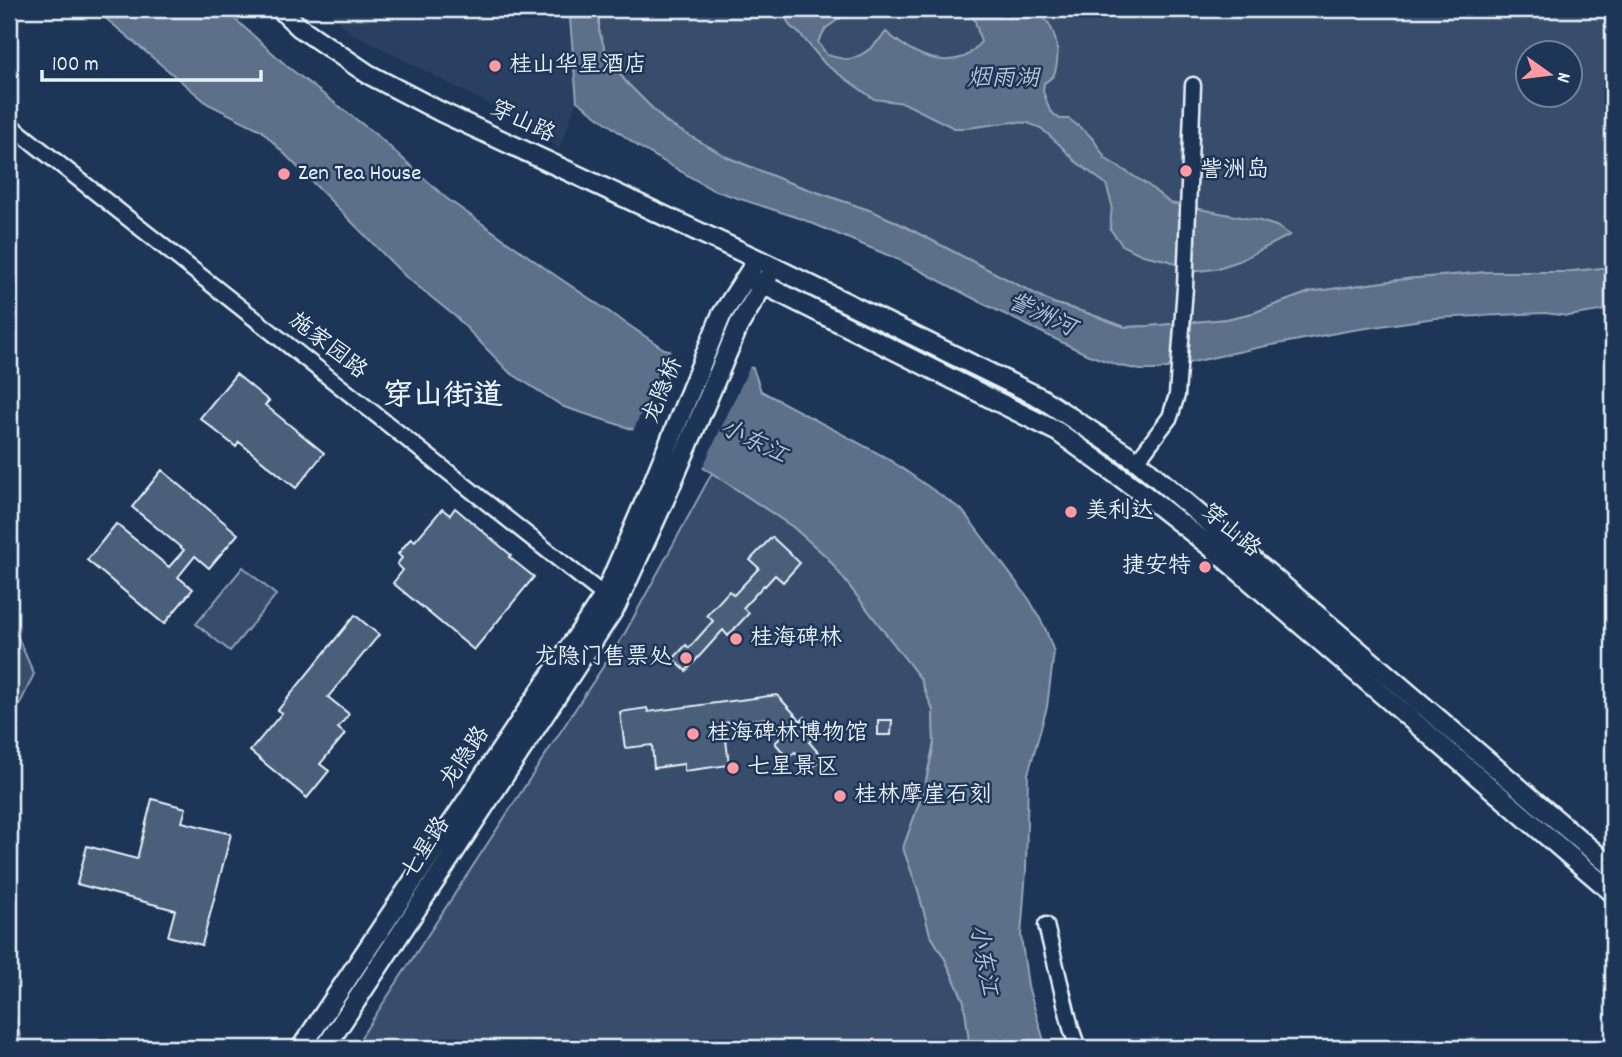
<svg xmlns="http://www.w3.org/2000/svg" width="1622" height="1057" font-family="Dekko,'LXGW WenKai TC',sans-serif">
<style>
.built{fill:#2a4162}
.green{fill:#374d6c;stroke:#909fb2;stroke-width:2;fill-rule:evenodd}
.water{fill:#5d7089;stroke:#95a4b5;stroke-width:2}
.pier{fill:#1d3557}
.building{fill:#495e7a;stroke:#e8f1f8;stroke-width:2}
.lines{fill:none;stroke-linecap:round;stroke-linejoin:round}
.minor-casing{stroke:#e8f1f8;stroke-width:19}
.major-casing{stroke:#e8f1f8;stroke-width:23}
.minor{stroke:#1d3557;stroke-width:14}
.major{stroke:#1d3557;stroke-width:18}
.poi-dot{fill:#ff9aa2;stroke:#1d3557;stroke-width:2.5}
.labels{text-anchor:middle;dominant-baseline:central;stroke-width:5;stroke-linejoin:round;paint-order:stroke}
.poi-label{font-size:23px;fill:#e8f1f8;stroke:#1d3557;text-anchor:start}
.street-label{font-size:23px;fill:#e8f1f8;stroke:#1d3557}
.water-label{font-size:24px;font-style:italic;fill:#b7c4d1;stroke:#1d3557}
.district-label{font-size:30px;font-weight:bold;fill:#e8f1f8;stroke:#1d3557}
</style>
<rect width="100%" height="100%" fill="#1d3557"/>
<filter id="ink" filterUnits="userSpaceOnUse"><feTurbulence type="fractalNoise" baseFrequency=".0143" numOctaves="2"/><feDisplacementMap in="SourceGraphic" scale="14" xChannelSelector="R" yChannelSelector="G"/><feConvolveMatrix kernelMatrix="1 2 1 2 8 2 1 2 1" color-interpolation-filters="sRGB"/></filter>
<g filter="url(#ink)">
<!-- built -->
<path class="built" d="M 327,9 L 573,9 L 570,19 L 577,101 L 559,149 L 525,123 L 350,32 Z"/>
<!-- green -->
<path class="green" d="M 599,9 L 1609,9 L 1613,14 L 1613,267 L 1563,272 L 1488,272 L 1406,279 L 1310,292 L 1253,313 L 1227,319 L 1150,326 L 1125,327 L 1087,313 L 1053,303 L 894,221 L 871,211 L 790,183 L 729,158 L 667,123 L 626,82 L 606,54 L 599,30 ZM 1528,52 L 1570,52 L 1570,94 L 1528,94 Z
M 712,473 L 793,527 L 827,557 L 920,678 L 933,710 L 934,742 L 924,790 L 903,848 L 918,890 L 930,934 L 945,959 L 964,1001 L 970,1048 L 354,1048 L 625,633 Z
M 243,567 L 276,595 L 230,651 L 196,624 Z
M 9,617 L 34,674 L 9,727 Z
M 9,989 L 23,1048 L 9,1048 Z"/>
<!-- water -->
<path class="water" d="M 97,9 L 224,9 L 288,67 L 379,137 L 446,198 L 549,271 L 664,349 L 753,368 L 761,391 L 887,458 L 962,510 L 1029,599 L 1045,628 L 1054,652 L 1047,707 L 1028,774 L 1026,871 L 1021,936 L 1028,986 L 1046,1048 L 970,1048 L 964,1001 L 945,959 L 930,934 L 918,890 L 903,848 L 924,790 L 934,745 L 933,710 L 920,678 L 827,557 L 793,527 L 712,473 L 635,430 L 564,407 L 509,372 L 456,317 L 405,276 L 261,130 L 208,104 L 103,16 Z
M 573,9 L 599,9 L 599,30 L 606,54 L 626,82 L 667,123 L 729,158 L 790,183 L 872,211 L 894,221 L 1053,303 L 1087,313 L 1125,327 L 1150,326 L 1227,319 L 1253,313 L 1310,292 L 1406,279 L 1488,272 L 1563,272 L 1613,267 L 1613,309 L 1568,316 L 1545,313 L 1435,318 L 1347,331 L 1256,348 L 1157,370 L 1140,370 L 1117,365 L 1086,354 L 986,305 L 904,262 L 802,219 L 713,190 L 639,147 L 577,101 L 570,19 Z
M 787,9 L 825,9 L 842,17 L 826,28 L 818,42 L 827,55 C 833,56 842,60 849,59 C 865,56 876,44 886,32 C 906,49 935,68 964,57 C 970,55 976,47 981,42 L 975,21 L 968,9 C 988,9 1028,4 1044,18 C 1052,25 1056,39 1057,49 C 1058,56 1057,70 1053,76 C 1052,77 1046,82 1044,83 L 1043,91 L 1050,111 L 1060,119 L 1069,119 L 1086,132 L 1093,139 L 1106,159 L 1148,185 L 1170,203 L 1260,221 L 1276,226 L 1290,235 L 1239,261 L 1215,269 L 1190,272 L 1170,261 L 1143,255 L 1123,246 L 1110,229 L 1112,205 L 1106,184 L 1075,161 L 1060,145 L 1041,128 L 1028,123 L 1012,122 L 968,128 L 954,128 L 904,103 L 874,99 L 825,64 L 801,35 L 790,26 L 784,14 Z"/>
<!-- pier -->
<path class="pier" d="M 672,347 L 751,364 L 701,471 L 632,433 Z"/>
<!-- building -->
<path class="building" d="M 236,374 L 269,401 L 265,405 L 324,453 L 296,488 L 239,442 L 236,447 L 200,418 Z
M 162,470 L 238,534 L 209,568 L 195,556 L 178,577 L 193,589 L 164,624 L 87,560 L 116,524 L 169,567 L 184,550 L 132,507 Z
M 455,508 L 511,555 L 509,557 L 534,577 L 474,650 L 393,583 L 403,570 L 397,564 L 402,558 L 398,554 L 411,538 L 415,541 L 442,509 L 450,515 Z
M 772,537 L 800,563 L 783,582 L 775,575 L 765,586 L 764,585 L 743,608 L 749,613 L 728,636 L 723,630 L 686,671 L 673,659 L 686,645 L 689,648 L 713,621 L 707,615 L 729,591 L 734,595 L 759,568 L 750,560 Z
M 355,615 L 379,635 L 328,697 L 349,714 L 338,728 L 345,734 L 320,764 L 329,771 L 307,798 L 250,751 L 282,713 L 278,710 Z
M 777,695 L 801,721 L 805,717 L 819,733 L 809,742 L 823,758 L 811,769 L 795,752 L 788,758 L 775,743 L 784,734 L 769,718 L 724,723 L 729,765 L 684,771 L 684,764 L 654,768 L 652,745 L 625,748 L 620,712 L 647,708 L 648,712 Z
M 878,720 L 892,720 L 891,735 L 878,735 Z
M 152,799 L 186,808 L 182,822 L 231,834 L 202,945 L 168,936 L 175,910 L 77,884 L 87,846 L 137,859 Z"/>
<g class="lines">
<defs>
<path id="minor" d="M 9,124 L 611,601
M 1137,461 L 1170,417 L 1177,395 L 1185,287 L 1193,85
M 1046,925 L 1071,1028 L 1078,1048"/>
<path id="major" d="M 280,9 L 299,27 L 368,74 L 441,112 L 757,259 L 1041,398 L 1137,461 L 1613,868
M 746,278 L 764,285 L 1058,432 L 1142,493 L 1212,548 L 1613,893
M 301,1048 L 604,596 L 652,485 L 721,316 L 752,268
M 325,1048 L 616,606 L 668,492 L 739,325 L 768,277"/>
</defs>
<!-- minor casing -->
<use href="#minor" class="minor-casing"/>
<!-- major casing -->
<use href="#major" class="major-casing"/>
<!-- minor -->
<use href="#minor" class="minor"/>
<!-- major -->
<use href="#major" class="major"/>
</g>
</g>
<!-- markers -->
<g class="poi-dot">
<circle cx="495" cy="66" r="7"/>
<circle cx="1186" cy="171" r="7"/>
<circle cx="284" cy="174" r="7"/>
<circle cx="1071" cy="512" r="7"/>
<circle cx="1205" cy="567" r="7"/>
<circle cx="736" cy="639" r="7"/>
<circle cx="686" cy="658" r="7"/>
<circle cx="693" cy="734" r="7"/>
<circle cx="733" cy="768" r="7"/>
<circle cx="840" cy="796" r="7"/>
</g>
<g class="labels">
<!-- poi labels -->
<g class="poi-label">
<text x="509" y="66">桂山华星酒店</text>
<text x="1200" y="171">訾洲岛</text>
<text x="298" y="174">Zen Tea House</text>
<text x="1085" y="512">美利达</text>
<text x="1191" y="567" text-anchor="end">捷安特</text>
<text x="750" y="639">桂海碑林</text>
<text x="672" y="658" text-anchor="end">龙隐门售票处</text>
<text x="707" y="734">桂海碑林博物馆</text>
<text x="747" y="768">七星景区</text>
<text x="854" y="796">桂林摩崖石刻</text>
</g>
<!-- street labels -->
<g class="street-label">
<text transform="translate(522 123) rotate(25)">穿山路</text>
<text transform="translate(327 347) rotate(38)">施家园路</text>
<text transform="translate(664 391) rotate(-68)">龙隐桥</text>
<text transform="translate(1230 532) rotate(40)">穿山路</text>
<text transform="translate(466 758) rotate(-56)">龙隐路</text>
<text transform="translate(427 849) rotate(-57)">七星路</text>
</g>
<!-- water labels -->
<g class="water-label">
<text x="1003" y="80">烟雨湖</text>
<text transform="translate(1041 316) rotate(25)">訾洲河</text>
<text transform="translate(753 443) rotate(26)">小东江</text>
<text transform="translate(982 960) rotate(80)">小东江</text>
</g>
<!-- district labels -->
<g class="district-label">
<text x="443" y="398">穿山街道</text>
</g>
</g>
<!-- margin -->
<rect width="1622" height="1057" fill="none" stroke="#1d3557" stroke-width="35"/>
<rect x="18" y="18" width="1587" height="1022" fill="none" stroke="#e8f1f8" stroke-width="2.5" filter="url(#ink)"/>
<!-- north arrow -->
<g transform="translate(1549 74) rotate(104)"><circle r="33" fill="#1d3557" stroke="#6e8097" stroke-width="2"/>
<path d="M0-5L12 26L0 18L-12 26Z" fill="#ff9aa2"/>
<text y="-10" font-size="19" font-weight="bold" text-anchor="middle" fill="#e8f1f8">N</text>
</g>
<!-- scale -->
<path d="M42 70v10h219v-10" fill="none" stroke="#e8f1f8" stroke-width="3.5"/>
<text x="52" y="70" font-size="21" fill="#e8f1f8" stroke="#1d3557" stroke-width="5" paint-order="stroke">100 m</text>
</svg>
